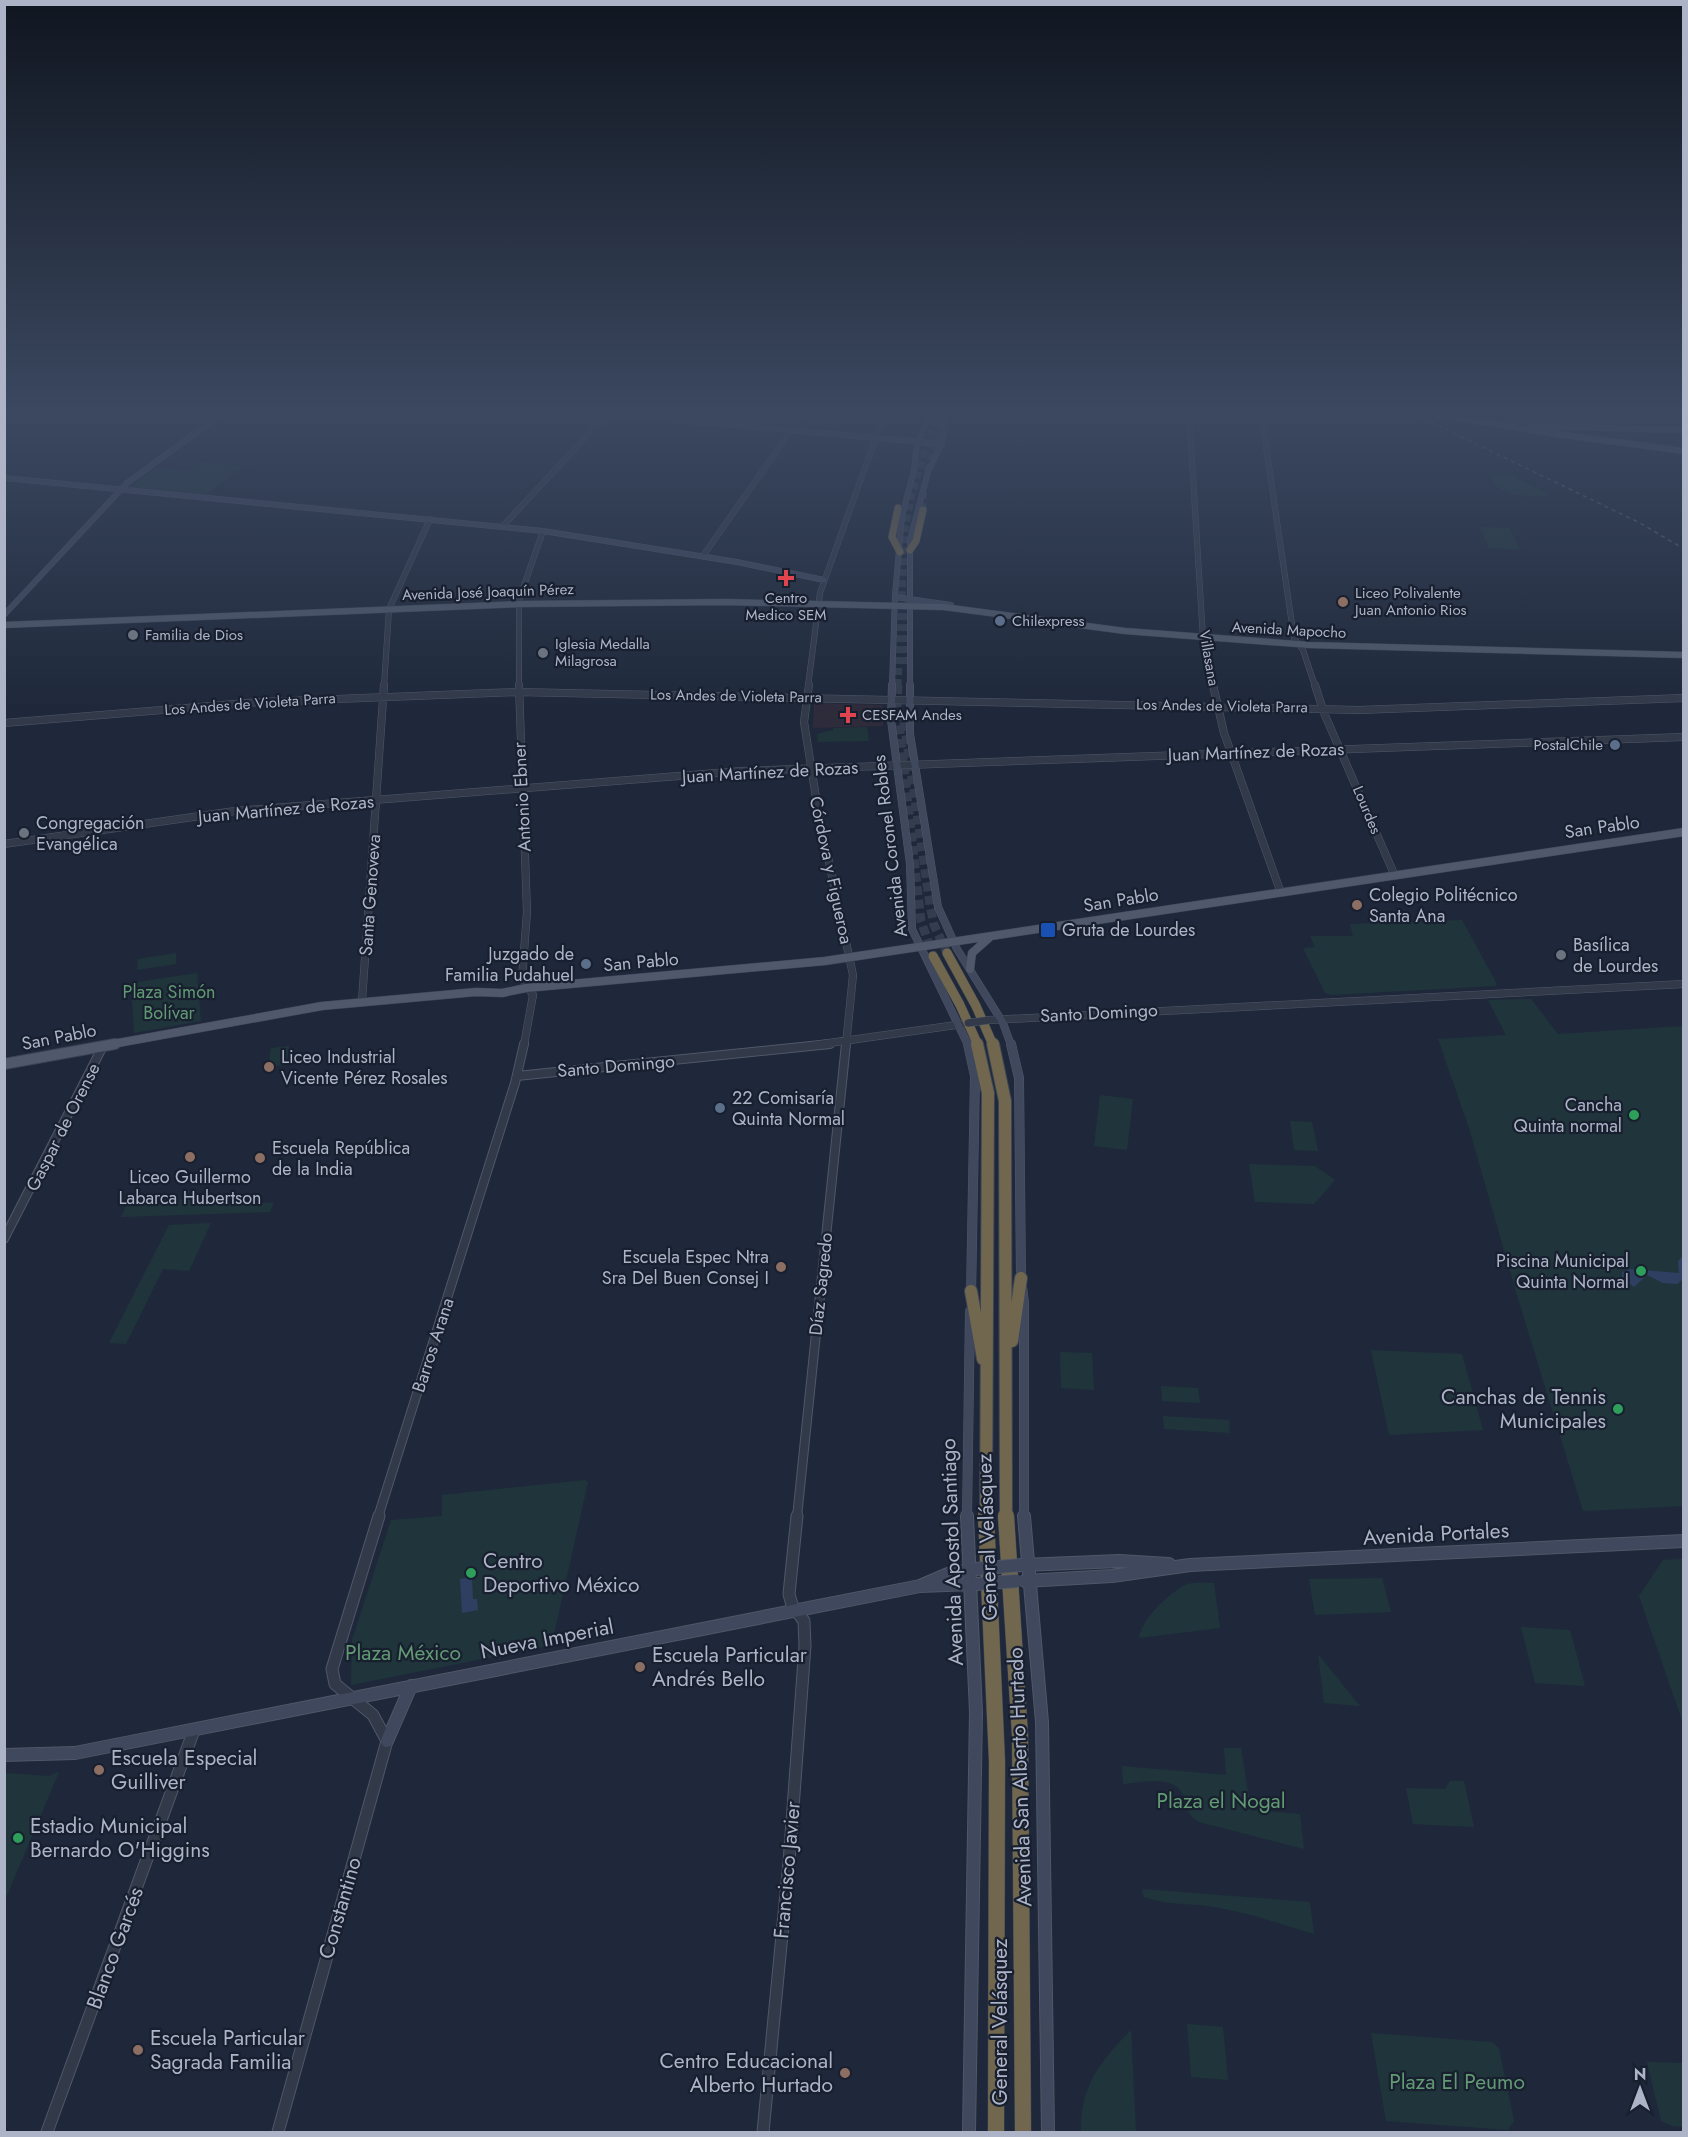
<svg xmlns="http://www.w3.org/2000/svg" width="1688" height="2137" font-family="Jost,sans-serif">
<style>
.medical{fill:#2e2b3b}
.green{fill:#20353b}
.water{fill:#2f3f61}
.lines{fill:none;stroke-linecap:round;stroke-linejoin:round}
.motorway-tunnel-far1{stroke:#333d4f;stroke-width:7;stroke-dasharray:7 4;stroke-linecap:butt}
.motorway-tunnel{stroke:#333d4f;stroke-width:9;stroke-dasharray:9 4.5;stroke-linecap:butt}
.tertiary-far3-casing{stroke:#505768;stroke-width:6}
.tertiary-far2-casing{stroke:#505768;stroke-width:8}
.tertiary-far1-casing{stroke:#505768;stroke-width:10}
.tertiary-casing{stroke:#505768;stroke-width:13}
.secondary-far3-casing{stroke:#505768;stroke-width:6}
.secondary-far2-casing{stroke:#505768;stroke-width:8}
.secondary-far1-casing{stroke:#505768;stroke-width:10}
.secondary-casing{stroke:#505768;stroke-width:14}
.primary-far2-casing{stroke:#3c4354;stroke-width:7}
.primary-far1-casing{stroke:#3c4354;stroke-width:9}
.primary-casing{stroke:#3c4354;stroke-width:12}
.motorway-far3-casing{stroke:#3d4455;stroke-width:8}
.motorway-far2-casing{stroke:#3d4455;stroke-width:10}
.motorway-far1-casing{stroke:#3d4455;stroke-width:14}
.motorway-casing{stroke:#3d4455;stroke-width:17}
.tertiary-far3{stroke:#323a4a;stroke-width:5}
.tertiary-far2{stroke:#323a4a;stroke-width:7}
.tertiary-far1{stroke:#323a4a;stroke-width:8}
.tertiary{stroke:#323a4a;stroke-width:11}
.secondary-far3{stroke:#40485e;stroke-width:5}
.secondary-far2{stroke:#40485e;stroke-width:7}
.secondary-far1{stroke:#40485e;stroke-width:9}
.secondary{stroke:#40485e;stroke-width:12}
.primary-far2{stroke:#50596b;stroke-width:6}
.primary-far1{stroke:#50596b;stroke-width:8}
.primary{stroke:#50596b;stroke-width:10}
.motorway-far3{stroke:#71674e;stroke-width:7}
.motorway-far2{stroke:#71674e;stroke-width:9}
.motorway-far1{stroke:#71674e;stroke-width:12}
.motorway{stroke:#71674e;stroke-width:16}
.rail{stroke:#545d72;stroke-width:1.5;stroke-dasharray:4 4;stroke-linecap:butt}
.tertiary-bridge-casing{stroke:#505768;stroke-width:8;stroke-linecap:butt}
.secondary-bridge-casing{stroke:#505768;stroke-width:14;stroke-linecap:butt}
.tertiary-bridge{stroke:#323a4a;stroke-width:7}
.secondary-bridge{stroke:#40485e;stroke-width:12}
.health-dot{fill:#e0444e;stroke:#181f2f;stroke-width:2}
.education-dot{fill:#8d6e63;stroke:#181f2f;stroke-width:2}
.service-dot{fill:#5c6f8a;stroke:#181f2f;stroke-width:2}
.worship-dot{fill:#6b7280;stroke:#181f2f;stroke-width:2}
.transit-dot{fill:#1a4fb4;stroke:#181f2f;stroke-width:2}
.leisure-dot{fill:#2e9e5b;stroke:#181f2f;stroke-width:2}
.labels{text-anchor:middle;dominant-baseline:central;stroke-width:4.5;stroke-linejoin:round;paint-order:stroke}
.far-street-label{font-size:15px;fill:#adb4c7;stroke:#181f2f}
.far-poi-label{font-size:15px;fill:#adb4c7;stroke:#181f2f;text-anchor:start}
.street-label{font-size:18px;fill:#adb4c7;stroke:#181f2f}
.poi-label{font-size:18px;fill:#adb4c7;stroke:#181f2f;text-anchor:start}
.park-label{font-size:18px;fill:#629a74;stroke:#181f2f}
.near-poi-label{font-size:21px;fill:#adb4c7;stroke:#181f2f;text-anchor:start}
.near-street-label{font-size:21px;fill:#adb4c7;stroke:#181f2f}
.near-park-label{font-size:21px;fill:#629a74;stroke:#181f2f}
</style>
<rect width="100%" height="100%" fill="#1e283a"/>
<!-- medical -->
<path class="medical" d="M 814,703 L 883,705 L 883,726 L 813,728 Z"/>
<!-- green -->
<path class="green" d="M 201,462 L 243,466 L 207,494 L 130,487 L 157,468 L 188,471 Z
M 1504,472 L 1548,494 L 1549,495 C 1534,498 1496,497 1492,478 Z
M 1480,527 L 1510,528 L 1520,550 L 1489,548 Z
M 867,727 L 869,741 L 818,742 L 817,734 L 833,730 L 833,728 Z
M 1462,920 L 1497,984 L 1495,986 L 1331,995 L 1325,993 L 1303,948 L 1315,947 L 1310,936 L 1353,936 L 1350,924 Z
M 176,953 L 176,964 L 137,970 L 138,959 Z
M 197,973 L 201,1021 L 134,1033 L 131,983 Z
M 1531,999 L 1558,1034 L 1683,1026 L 1683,1506 L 1583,1511 L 1517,1295 L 1469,1128 L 1438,1039 L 1506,1035 L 1488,1000 Z
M 289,1046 L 286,1065 L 268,1067 L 271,1048 Z
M 1100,1095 L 1133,1099 L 1127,1150 L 1094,1146 Z
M 1290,1121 L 1312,1122 L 1318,1151 L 1294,1150 Z
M 1249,1164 L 1315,1166 L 1335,1180 L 1314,1204 L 1255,1202 Z
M 130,1198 L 274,1203 L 270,1212 L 121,1217 Z
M 211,1223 L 189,1271 L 163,1269 L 126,1344 L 109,1343 L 169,1225 Z
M 1371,1350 L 1462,1354 L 1483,1430 L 1389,1435 Z
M 1060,1352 L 1092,1353 L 1094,1390 L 1061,1388 Z
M 1161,1386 L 1198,1388 L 1200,1403 L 1162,1401 Z
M 1163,1416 L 1229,1420 L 1230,1433 L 1164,1429 Z
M 585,1480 L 588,1482 L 553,1639 L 548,1646 L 351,1685 L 352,1640 L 391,1520 L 442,1516 L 442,1495 Z
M 1683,1559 L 1684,1559 L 1683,1723 L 1639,1596 L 1663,1560 Z
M 1382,1578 L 1391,1612 L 1315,1615 L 1309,1579 Z
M 1214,1583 L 1220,1628 L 1139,1638 C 1141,1620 1168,1594 1185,1585 C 1192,1582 1205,1583 1214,1583 Z
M 1521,1627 L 1570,1630 L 1585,1686 L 1535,1683 Z
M 1318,1654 L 1360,1706 L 1324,1703 Z
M 1224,1748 L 1241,1748 L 1251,1810 L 1300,1814 L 1304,1849 L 1199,1822 C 1180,1809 1190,1803 1180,1790 C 1168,1775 1139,1783 1123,1784 L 1122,1766 L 1226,1775 Z
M 59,1772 L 5,1900 L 5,1773 L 48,1776 Z
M 1450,1781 L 1464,1781 L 1474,1827 L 1413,1824 L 1406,1788 L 1445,1789 Z
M 1142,1889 L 1310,1902 L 1314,1934 C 1279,1923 1245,1912 1209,1906 C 1186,1903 1166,1905 1144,1897 Z
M 1187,2024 L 1223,2027 L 1228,2080 L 1191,2077 Z
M 1131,2030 L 1136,2132 L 1081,2132 C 1080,2086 1100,2062 1131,2030 Z
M 1371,2033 L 1492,2042 L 1499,2048 L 1514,2121 L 1508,2130 L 1386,2121 Z
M 1647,2062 L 1683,2063 L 1683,2127 L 1672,2126 L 1661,2121 Z"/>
<!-- water -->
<path class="water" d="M 1683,1256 L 1683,1279 L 1677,1284 L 1663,1283 L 1647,1275 L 1634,1287 L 1622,1278 L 1622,1272 L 1630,1269 L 1679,1273 L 1678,1261 Z
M 472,1577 L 473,1599 L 477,1599 L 478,1610 L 462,1613 L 460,1579 Z"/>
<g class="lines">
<!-- motorway-tunnel-far1 -->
<path class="motorway-tunnel-far1" d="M 927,471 L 946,412
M 923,510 L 924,484
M 906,664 L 908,599
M 898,686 L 905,530 L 912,494 L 937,412"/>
<!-- motorway-tunnel -->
<path class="motorway-tunnel" d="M 898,685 L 897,705 L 921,921 L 933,956
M 904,722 L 930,905 L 934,925 L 947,953"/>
<defs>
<path id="tertiary-far3" d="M 1189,412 L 1203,638 L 1214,686
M 1261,412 L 1294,638 L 1303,650 L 1315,686
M 502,527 L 609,412
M 703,556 L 804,412
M 384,686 L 389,609 L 430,519
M 519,686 L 519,600 L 543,531
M 808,686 L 820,593 L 885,412"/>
<path id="tertiary-far2" d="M 519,685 L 527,912 L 522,978 L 533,995 L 524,1045
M 809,685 L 804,722 L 818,810 L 853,975 L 846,1045
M 1213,685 L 1224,733 L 1281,893
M 1315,685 L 1324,713 L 1395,876
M 4,723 L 260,702 L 517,692 L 1359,710 L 1684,698
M 4,844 L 235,811 L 742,771 L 1684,737
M 362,1001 L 384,685
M 990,1020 L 1684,984
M 815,1045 L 963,1024"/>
<path id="tertiary-far1" d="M 517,1076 L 830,1044
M 4,1239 L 103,1046
M 378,1517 L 515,1083 L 524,1044
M 797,1517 L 846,1044"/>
<path id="tertiary" d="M 47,2132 L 194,1730
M 278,2132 L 387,1741 L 373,1715 L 335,1684 L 332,1669 L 379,1516
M 763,2132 L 789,1862 L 805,1646 L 804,1621 L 792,1605 L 789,1594 L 797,1516"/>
<path id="secondary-far3" d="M 594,412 L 942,444
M 4,478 L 543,531 L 737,562 L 824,580
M 895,597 L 951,605
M 4,615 L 127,483 L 225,412
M 892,686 L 895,595 L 902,516 L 914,470 L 917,444 L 930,412
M 910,686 L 910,540 L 928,472 L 942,442 L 947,412"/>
<path id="secondary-far2" d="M 892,685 L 891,720 L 910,864 L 912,929 L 968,1045
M 910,685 L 910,734 L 938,907 L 957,949 L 1003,1023 L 1011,1045"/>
<path id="secondary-far1" d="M 968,1044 L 975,1076 L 971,1295
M 1011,1044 L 1019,1078 L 1021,1278 L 1024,1303 L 1024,1517
M 967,1517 L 970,1311"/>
<path id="secondary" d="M 967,1516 L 976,1712 L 969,2132
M 1024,1516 L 1042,1722 L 1048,2132
M 1023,1565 L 1119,1561 L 1169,1564
M 1025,1581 L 1112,1576 L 1190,1565 L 1684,1541
M 920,1586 L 973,1584
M 387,1741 L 411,1686
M 4,1755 L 75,1753 L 920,1586 L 948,1574 L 975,1569"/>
<path id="primary-far2" d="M 1423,412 L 1542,432 L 1684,451
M 1530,426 L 1684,430
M 4,625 L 523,604 L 725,602 L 944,607 L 1125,631 L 1310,645 L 1684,655"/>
<path id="primary-far1" d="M 970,969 L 972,953 L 989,938
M 107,1045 L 322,1006 L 476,992 L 502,993 L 526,988 L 825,961 L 1684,832"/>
<path id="primary" d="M 4,1064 L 115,1044"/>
<path id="motorway-far3" d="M 898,508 L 892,537 L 900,552
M 910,550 L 916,541 L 923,510"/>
<path id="motorway-far2" d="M 947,953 L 976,1006 L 993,1045
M 933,956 L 960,1005 L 978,1045"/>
<path id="motorway-far1" d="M 977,1044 L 988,1093 L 986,1517
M 993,1044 L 1005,1101 L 1006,1517
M 971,1291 L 983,1359
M 1012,1341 L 1021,1278"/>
<path id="motorway" d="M 986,1516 L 997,1761 L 996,2132
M 1006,1516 L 1020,1735 L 1023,2132"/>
</defs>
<!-- tertiary-far3 casing -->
<use href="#tertiary-far3" class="tertiary-far3-casing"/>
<!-- tertiary-far2 casing -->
<use href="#tertiary-far2" class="tertiary-far2-casing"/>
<!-- tertiary-far1 casing -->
<use href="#tertiary-far1" class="tertiary-far1-casing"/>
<!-- tertiary casing -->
<use href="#tertiary" class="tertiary-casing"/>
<!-- secondary-far3 casing -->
<use href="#secondary-far3" class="secondary-far3-casing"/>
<!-- secondary-far2 casing -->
<use href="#secondary-far2" class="secondary-far2-casing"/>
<!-- secondary-far1 casing -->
<use href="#secondary-far1" class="secondary-far1-casing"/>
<!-- secondary casing -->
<use href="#secondary" class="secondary-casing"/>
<!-- primary-far2 casing -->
<use href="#primary-far2" class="primary-far2-casing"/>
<!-- primary-far1 casing -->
<use href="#primary-far1" class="primary-far1-casing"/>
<!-- primary casing -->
<use href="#primary" class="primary-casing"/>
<!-- motorway-far3 casing -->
<use href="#motorway-far3" class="motorway-far3-casing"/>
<!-- motorway-far2 casing -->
<use href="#motorway-far2" class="motorway-far2-casing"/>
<!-- motorway-far1 casing -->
<use href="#motorway-far1" class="motorway-far1-casing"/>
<!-- motorway casing -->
<use href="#motorway" class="motorway-casing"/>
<!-- tertiary-far3 -->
<use href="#tertiary-far3" class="tertiary-far3"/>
<!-- tertiary-far2 -->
<use href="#tertiary-far2" class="tertiary-far2"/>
<!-- tertiary-far1 -->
<use href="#tertiary-far1" class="tertiary-far1"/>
<!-- tertiary -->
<use href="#tertiary" class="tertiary"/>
<!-- secondary-far3 -->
<use href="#secondary-far3" class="secondary-far3"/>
<!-- secondary-far2 -->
<use href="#secondary-far2" class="secondary-far2"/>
<!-- secondary-far1 -->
<use href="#secondary-far1" class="secondary-far1"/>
<!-- secondary -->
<use href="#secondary" class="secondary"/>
<!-- primary-far2 -->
<use href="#primary-far2" class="primary-far2"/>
<!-- primary-far1 -->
<use href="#primary-far1" class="primary-far1"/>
<!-- primary -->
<use href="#primary" class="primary"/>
<!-- motorway-far3 -->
<use href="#motorway-far3" class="motorway-far3"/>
<!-- motorway-far2 -->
<use href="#motorway-far2" class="motorway-far2"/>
<!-- motorway-far1 -->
<use href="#motorway-far1" class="motorway-far1"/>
<!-- motorway -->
<use href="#motorway" class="motorway"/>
<!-- rail -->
<path class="rail" d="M 1410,412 L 1640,523 L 1684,549"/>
<defs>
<path id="tertiary-bridge" d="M 968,1023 L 990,1020"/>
<path id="secondary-bridge" d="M 975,1569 L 1021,1565
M 976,1584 L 1017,1581"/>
</defs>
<!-- tertiary-bridge casing -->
<use href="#tertiary-bridge" class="tertiary-bridge-casing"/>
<!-- secondary-bridge casing -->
<use href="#secondary-bridge" class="secondary-bridge-casing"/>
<!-- tertiary-bridge -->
<use href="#tertiary-bridge" class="tertiary-bridge"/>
<!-- secondary-bridge -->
<use href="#secondary-bridge" class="secondary-bridge"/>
</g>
<!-- sky -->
<linearGradient id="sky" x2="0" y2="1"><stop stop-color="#101620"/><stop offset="0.58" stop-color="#3b4860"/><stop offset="1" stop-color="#3b4860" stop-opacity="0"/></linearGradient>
<rect width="1688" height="712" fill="url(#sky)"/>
<!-- markers -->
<g class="health-dot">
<path d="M783 569h6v6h6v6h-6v6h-6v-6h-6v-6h6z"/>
<path d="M845 706h6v6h6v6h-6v6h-6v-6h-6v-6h6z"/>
</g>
<g class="education-dot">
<circle cx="1343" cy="602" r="6"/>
<circle cx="1357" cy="905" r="6"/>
<circle cx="269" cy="1067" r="6"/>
<circle cx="190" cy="1157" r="6"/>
<circle cx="260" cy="1158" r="6"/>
<circle cx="781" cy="1267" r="6"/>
<circle cx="640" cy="1667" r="6"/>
<circle cx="99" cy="1770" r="6"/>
<circle cx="138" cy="2050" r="6"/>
<circle cx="845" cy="2073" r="6"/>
</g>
<g class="service-dot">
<circle cx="1000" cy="621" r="6"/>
<circle cx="1615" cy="745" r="6"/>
<circle cx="586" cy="964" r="6"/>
<circle cx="720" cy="1108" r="6"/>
</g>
<g class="worship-dot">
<circle cx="133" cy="635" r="6"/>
<circle cx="543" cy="653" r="6"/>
<circle cx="24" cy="833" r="6"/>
<circle cx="1561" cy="955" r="6"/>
</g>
<rect class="transit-dot" x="1040" y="922" width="16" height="16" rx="3"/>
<g class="leisure-dot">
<circle cx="1634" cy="1115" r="6"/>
<circle cx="1641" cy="1271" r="6"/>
<circle cx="1618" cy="1409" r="6"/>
<circle cx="471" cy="1573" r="6"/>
<circle cx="18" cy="1838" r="6"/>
</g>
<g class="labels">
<!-- far-street labels -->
<g class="far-street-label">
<text transform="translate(488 592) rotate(-2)">Avenida José Joaquín Pérez</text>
<text transform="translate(1289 630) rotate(3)">Avenida Mapocho</text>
<text transform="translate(1209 658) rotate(80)">Villasana</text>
<text transform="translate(736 696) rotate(1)">Los Andes de Violeta Parra</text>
<text transform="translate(250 704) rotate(-4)">Los Andes de Violeta Parra</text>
<text transform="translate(1222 706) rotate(1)">Los Andes de Violeta Parra</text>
<text transform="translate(1367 810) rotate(67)">Lourdes</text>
</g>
<!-- far-poi labels -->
<g class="far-poi-label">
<text x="1355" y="593">Liceo Polivalente<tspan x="1355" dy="17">Juan Antonio Rios</tspan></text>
<text x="786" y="598" text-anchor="middle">Centro<tspan x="786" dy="17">Medico SEM</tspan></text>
<text x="1012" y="621">Chilexpress</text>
<text x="145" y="635">Familia de Dios</text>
<text x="555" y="644">Iglesia Medalla<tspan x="555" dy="17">Milagrosa</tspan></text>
<text x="862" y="715">CESFAM Andes</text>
<text x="1603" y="745" text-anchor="end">PostalChile</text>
</g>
<!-- street labels -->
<g class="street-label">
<text transform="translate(1256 752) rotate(-2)">Juan Martínez de Rozas</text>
<text transform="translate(770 772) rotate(-3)">Juan Martínez de Rozas</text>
<text transform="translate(522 797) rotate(-93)">Antonio Ebner</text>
<text transform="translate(286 809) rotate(-5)">Juan Martínez de Rozas</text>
<text transform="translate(1602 827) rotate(-8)">San Pablo</text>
<text transform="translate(890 846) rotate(-97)">Avenida Coronel Robles</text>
<text transform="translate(831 870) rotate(78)">Córdova y Figueroa</text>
<text transform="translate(370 895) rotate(-86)">Santa Genoveva</text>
<text transform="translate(1121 900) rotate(-9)">San Pablo</text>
<text transform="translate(641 962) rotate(-5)">San Pablo</text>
<text transform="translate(1099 1013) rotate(-3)">Santo Domingo</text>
<text transform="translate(59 1037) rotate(-11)">San Pablo</text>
<text transform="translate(616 1066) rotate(-5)">Santo Domingo</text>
<text transform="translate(63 1127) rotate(-63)">Gaspar de Orense</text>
<text transform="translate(821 1284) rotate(-84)">Díaz Sagredo</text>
<text transform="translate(433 1345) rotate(-72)">Barros Arana</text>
</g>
<!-- poi labels -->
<g class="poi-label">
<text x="36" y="823">Congregación<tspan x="36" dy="21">Evangélica</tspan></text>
<text x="1369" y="895">Colegio Politécnico<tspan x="1369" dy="21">Santa Ana</tspan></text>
<text x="1062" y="930">Gruta de Lourdes</text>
<text x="1573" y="945">Basílica<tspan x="1573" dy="21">de Lourdes</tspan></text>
<text x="574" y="954" text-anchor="end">Juzgado de<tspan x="574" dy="21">Familia Pudahuel</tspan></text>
<text x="281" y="1057">Liceo Industrial<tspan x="281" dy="21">Vicente Pérez Rosales</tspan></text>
<text x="732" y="1098">22 Comisaría<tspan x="732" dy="21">Quinta Normal</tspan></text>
<text x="1622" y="1105" text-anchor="end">Cancha<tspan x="1622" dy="21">Quinta normal</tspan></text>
<text x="272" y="1148">Escuela República<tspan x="272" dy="21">de la India</tspan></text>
<text x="190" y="1177" text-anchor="middle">Liceo Guillermo<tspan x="190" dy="21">Labarca Hubertson</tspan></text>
<text x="769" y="1257" text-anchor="end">Escuela Espec Ntra<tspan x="769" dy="21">Sra Del Buen Consej I</tspan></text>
<text x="1629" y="1261" text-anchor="end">Piscina Municipal<tspan x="1629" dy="21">Quinta Normal</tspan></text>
</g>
<!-- park labels -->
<g class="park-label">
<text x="169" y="992">Plaza Simón<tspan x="169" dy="21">Bolívar</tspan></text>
</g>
<!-- near-poi labels -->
<g class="near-poi-label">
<text x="1606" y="1397" text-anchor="end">Canchas de Tennis<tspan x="1606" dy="24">Municipales</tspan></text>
<text x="483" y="1561">Centro<tspan x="483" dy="24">Deportivo México</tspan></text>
<text x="652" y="1655">Escuela Particular<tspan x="652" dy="24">Andrés Bello</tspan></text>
<text x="111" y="1758">Escuela Especial<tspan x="111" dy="24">Guilliver</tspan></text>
<text x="30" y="1826">Estadio Municipal<tspan x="30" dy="24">Bernardo O'Higgins</tspan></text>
<text x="150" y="2038">Escuela Particular<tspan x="150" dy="24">Sagrada Familia</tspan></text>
<text x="833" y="2061" text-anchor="end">Centro Educacional<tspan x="833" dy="24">Alberto Hurtado</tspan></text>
</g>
<!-- near-street labels -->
<g class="near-street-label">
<text transform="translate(1436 1534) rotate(-3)">Avenida Portales</text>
<text transform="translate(987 1537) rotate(-92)">General Velásquez</text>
<text transform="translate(952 1552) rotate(-92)">Avenida Apostol Santiago</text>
<text transform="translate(547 1639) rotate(-11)">Nueva Imperial</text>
<text transform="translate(1020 1777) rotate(-92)">Avenida San Alberto Hurtado</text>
<text transform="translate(787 1870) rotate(-85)">Francisco Javier</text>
<text transform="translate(340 1908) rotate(-74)">Constantino</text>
<text transform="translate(115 1948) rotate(-70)">Blanco Garcés</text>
<text transform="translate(1000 2022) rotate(-90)">General Velásquez</text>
</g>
<!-- near-park labels -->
<g class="near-park-label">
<text x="403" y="1653">Plaza México</text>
<text x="1221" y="1801">Plaza el Nogal</text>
<text x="1457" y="2082">Plaza El Peumo</text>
</g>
</g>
<!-- border -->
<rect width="1688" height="2137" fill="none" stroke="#adb4c7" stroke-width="12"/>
<!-- north arrow -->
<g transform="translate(1640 2089)" stroke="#181f2f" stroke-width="4.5" paint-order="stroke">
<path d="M0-4.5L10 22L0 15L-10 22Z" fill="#adb4c7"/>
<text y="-9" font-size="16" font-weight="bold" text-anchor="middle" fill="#adb4c7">N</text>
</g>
</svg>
